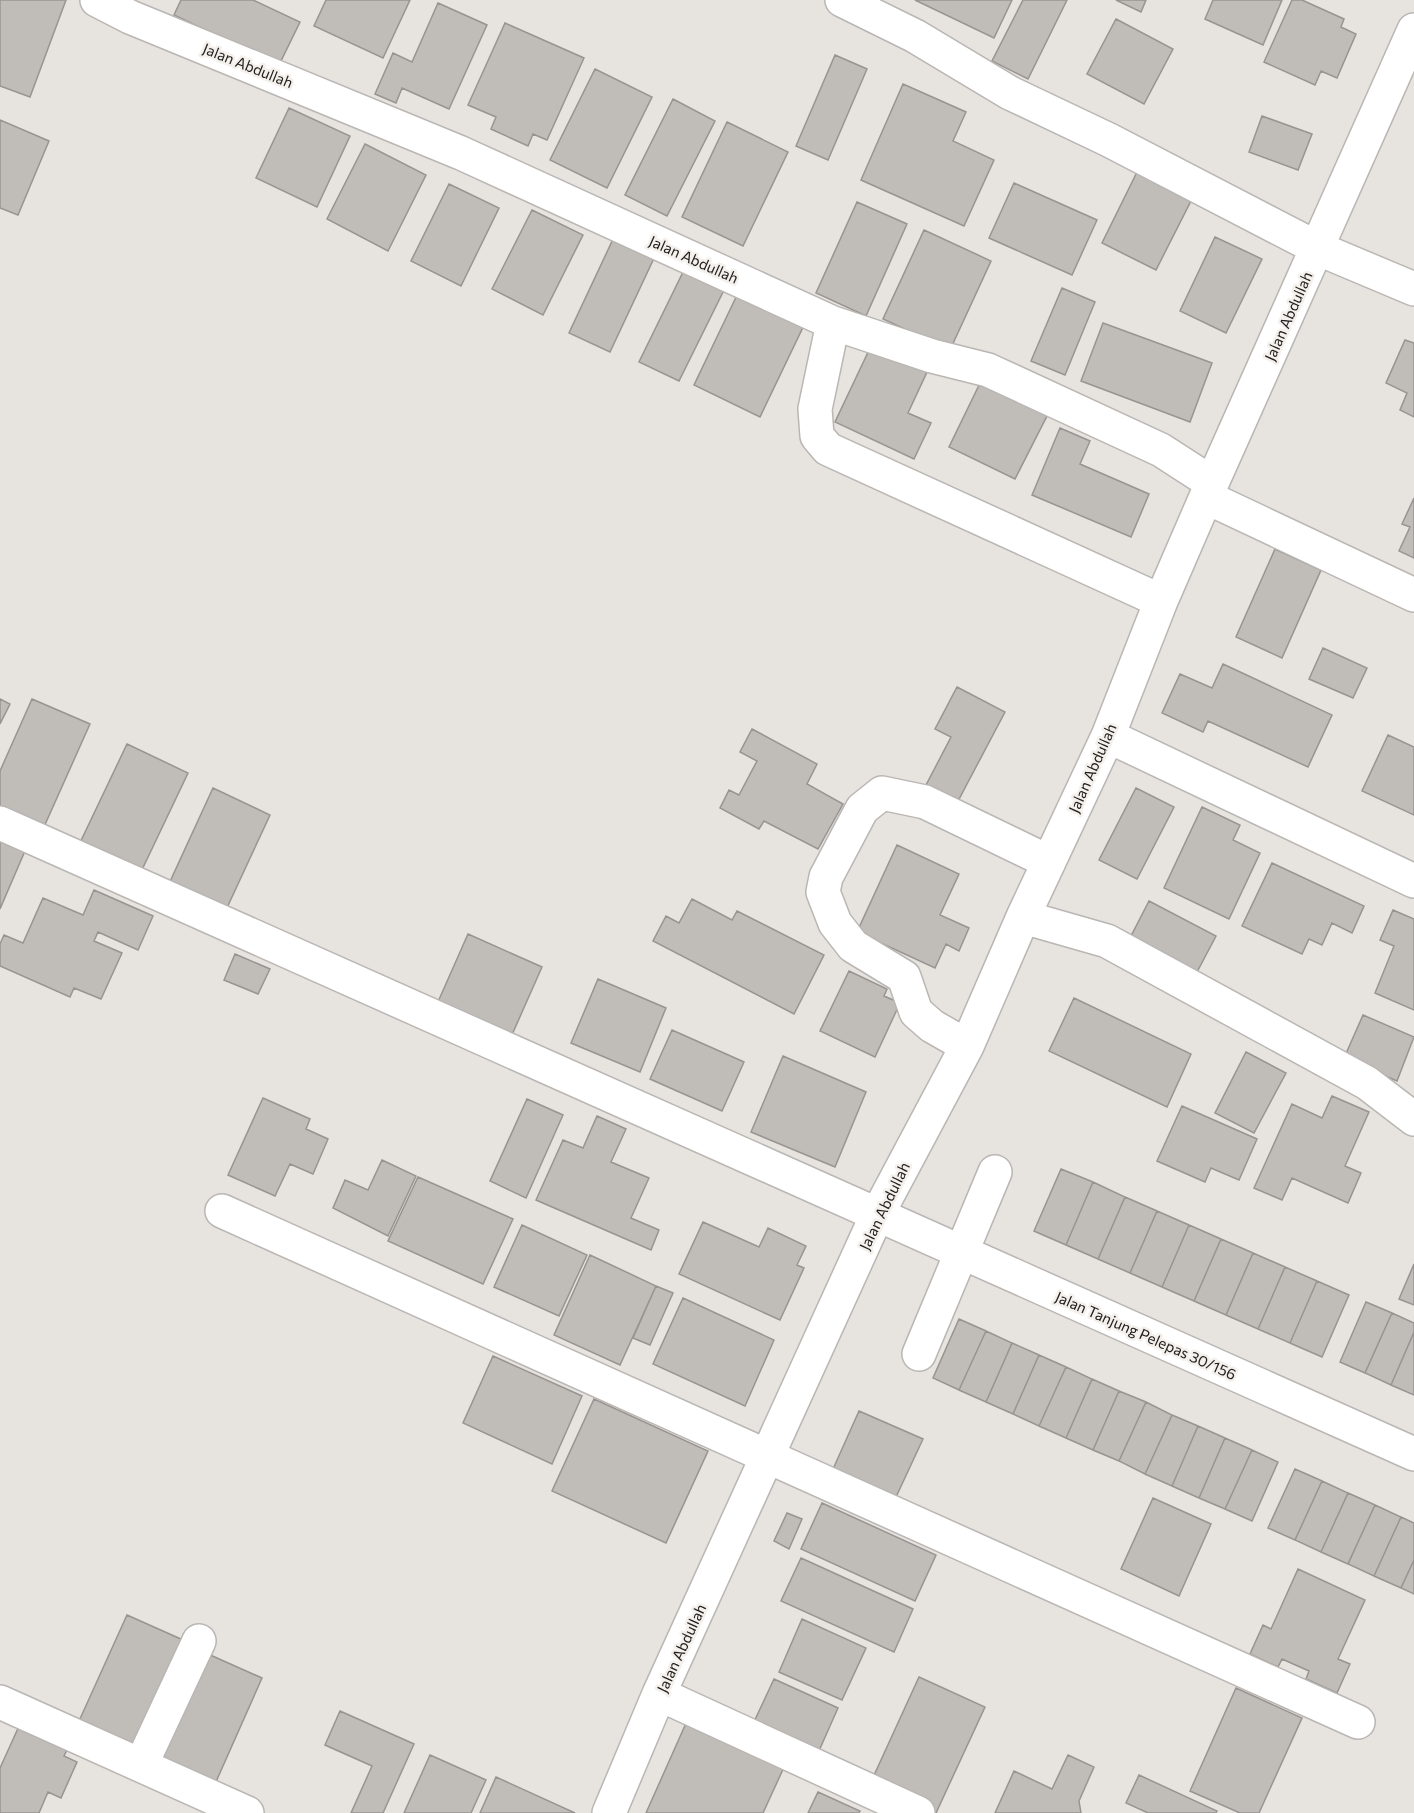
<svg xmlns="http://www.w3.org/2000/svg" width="1414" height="1813" font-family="Commissioner,sans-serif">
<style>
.building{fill:#c0bcb8;stroke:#989491;stroke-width:1.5}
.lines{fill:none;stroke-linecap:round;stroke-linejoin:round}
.minor-casing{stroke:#bab6b3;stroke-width:36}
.minor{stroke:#fff;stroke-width:33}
.labels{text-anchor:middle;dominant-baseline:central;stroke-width:5;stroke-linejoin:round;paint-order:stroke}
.street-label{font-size:15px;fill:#21201e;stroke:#f4f0ec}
</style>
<rect width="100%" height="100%" fill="#e7e3df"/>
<!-- building -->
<path class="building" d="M 0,0 L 66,0 L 30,97 L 0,86 Z
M 181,0 L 253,0 L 300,22 L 279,65 L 174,15 Z
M 326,0 L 410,0 L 383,58 L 314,26 Z
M 915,0 L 1012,0 L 994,38 Z
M 1023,0 L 1067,0 L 1028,79 L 992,61 Z
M 1116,0 L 1146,0 L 1141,12 Z
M 1213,0 L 1282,0 L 1263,45 L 1205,19 Z
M 1292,0 L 1302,0 L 1344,19 L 1341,27 L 1356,34 L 1337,78 L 1321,71 L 1315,85 L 1264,62 Z
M 438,3 L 487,25 L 449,109 L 402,88 L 396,103 L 375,94 L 393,53 L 412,62 Z
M 1116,19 L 1173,49 L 1144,104 L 1087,74 Z
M 505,23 L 584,58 L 547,140 L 533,134 L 528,146 L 491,129 L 496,117 L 468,105 Z
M 835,55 L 867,69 L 828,160 L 796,146 Z
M 595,69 L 652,97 L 607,188 L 550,160 Z
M 903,84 L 966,112 L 953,141 L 994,160 L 964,226 L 861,180 Z
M 673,99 L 715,121 L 667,216 L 625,195 Z
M 289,108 L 350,136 L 317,207 L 256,178 Z
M 1262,116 L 1312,134 L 1298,170 L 1249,152 Z
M 0,120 L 49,141 L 18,215 L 0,208 Z
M 727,122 L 788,152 L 743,246 L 682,217 Z
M 365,144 L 426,175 L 388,251 L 327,219 Z
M 1141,164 L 1196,191 L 1156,270 L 1102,243 Z
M 1014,183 L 1097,220 L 1072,275 L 989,238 Z
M 449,184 L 499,208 L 461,286 L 411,261 Z
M 857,202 L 907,224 L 866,316 L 816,293 Z
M 532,210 L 583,235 L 543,315 L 492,289 Z
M 924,230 L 991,261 L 950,350 L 883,319 Z
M 614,237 L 655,256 L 610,352 L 569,333 Z
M 1215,237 L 1262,259 L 1226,333 L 1180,311 Z
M 685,268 L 725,288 L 679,381 L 639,362 Z
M 1062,288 L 1095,302 L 1065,375 L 1031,361 Z
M 739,291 L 805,323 L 760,417 L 694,385 Z
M 1103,323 L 1212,363 L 1190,422 L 1081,381 Z
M 1405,340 L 1414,343 L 1414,417 L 1400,410 L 1407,393 L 1386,383 Z
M 871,346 L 927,372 L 908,413 L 931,423 L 914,459 L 835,422 Z
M 983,377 L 1050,410 L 1015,479 L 949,447 Z
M 1060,428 L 1090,441 L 1080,464 L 1149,494 L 1131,537 L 1032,495 Z
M 1414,498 L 1414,558 L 1399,551 L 1410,527 L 1402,524 Z
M 1275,549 L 1321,570 L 1282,658 L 1236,637 Z
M 1323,648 L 1367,668 L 1353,698 L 1309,679 Z
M 1223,664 L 1332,715 L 1308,767 L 1208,721 L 1203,732 L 1162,713 L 1180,674 L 1212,688 Z
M 957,687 L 1005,712 L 957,803 L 925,787 L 951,737 L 935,729 Z
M 0,699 L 10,704 L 0,724 Z
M 32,699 L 90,724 L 39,838 L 0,820 L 0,771 Z
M 752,729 L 817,764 L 807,784 L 843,804 L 818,849 L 764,821 L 759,829 L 720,808 L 729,790 L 739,795 L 757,761 L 740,752 Z
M 1388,735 L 1414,747 L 1414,815 L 1362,791 Z
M 127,744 L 188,773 L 139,876 L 78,847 Z
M 213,788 L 270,815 L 225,912 L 168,886 Z
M 1136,788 L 1174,807 L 1137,879 L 1099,860 Z
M 1202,807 L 1240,825 L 1233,840 L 1260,853 L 1229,919 L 1164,888 Z
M 0,840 L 25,851 L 0,909 Z
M 897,845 L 959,874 L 940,915 L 969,928 L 959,951 L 946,944 L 935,968 L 857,932 Z
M 1272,863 L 1364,906 L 1352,933 L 1332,923 L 1322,945 L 1309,939 L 1302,954 L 1242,926 Z
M 94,890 L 153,916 L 138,950 L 98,932 L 94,941 L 122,953 L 101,999 L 74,988 L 70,997 L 0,966 L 0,944 L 4,935 L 23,943 L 43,898 L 83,915 Z
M 692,899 L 732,920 L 737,911 L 824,955 L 794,1014 L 653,941 L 666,916 L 679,923 Z
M 1149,901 L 1216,936 L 1197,972 L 1130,938 Z
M 1393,910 L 1414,919 L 1414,1010 L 1375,993 L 1394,946 L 1380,940 Z
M 468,934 L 542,967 L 511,1037 L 437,1004 Z
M 235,954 L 270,969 L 258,994 L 224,980 Z
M 849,971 L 887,989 L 884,996 L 900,1003 L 875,1057 L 820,1031 Z
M 598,979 L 666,1008 L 640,1072 L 571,1043 Z
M 1074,998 L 1191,1054 L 1167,1107 L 1049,1051 Z
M 1363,1015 L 1414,1037 L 1397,1081 L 1344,1058 Z
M 672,1030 L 744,1062 L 722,1111 L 650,1079 Z
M 1246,1052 L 1286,1073 L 1254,1133 L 1215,1113 Z
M 783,1056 L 866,1092 L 835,1167 L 751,1132 Z
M 1332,1096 L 1369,1112 L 1345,1166 L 1361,1173 L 1348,1203 L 1292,1178 L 1282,1200 L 1254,1188 L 1292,1104 L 1322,1118 Z
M 263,1098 L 310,1119 L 306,1129 L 328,1139 L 313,1174 L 290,1164 L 275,1196 L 228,1175 Z
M 527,1099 L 563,1115 L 526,1198 L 490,1181 Z
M 1182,1106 L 1257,1139 L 1239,1180 L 1211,1168 L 1205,1182 L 1157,1161 Z
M 597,1116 L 626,1129 L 611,1162 L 649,1178 L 631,1218 L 659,1230 L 651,1250 L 536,1200 L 563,1140 L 583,1148 Z
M 382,1160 L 416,1176 L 388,1236 L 333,1208 L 345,1180 L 368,1190 Z
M 1061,1169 L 1093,1182 L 1066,1245 L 1034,1231 Z
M 418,1177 L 513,1219 L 483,1284 L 388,1241 Z
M 1093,1182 L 1125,1197 L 1098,1259 L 1066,1245 Z
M 1125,1197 L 1157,1211 L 1130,1273 L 1098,1259 Z
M 1157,1211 L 1189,1225 L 1162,1287 L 1130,1273 Z
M 703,1222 L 759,1247 L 768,1228 L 806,1246 L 797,1265 L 804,1268 L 780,1320 L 679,1274 Z
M 522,1225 L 587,1255 L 559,1316 L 494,1287 Z
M 1189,1225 L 1221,1239 L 1194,1301 L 1162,1287 Z
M 1221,1239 L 1253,1253 L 1226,1315 L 1194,1301 Z
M 1253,1253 L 1285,1267 L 1258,1329 L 1226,1315 Z
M 590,1255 L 656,1286 L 620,1365 L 554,1335 Z
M 1414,1264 L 1414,1305 L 1399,1299 Z
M 1285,1267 L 1317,1281 L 1290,1343 L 1258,1329 Z
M 1317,1281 L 1349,1295 L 1322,1357 L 1290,1343 Z
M 656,1286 L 673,1293 L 650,1345 L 633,1338 Z
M 683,1298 L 774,1340 L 745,1406 L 653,1364 Z
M 1366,1302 L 1392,1313 L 1365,1373 L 1340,1362 Z
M 1392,1313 L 1414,1323 L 1414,1332 L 1391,1385 L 1365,1373 Z
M 959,1319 L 986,1331 L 959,1390 L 933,1378 Z
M 986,1331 L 1012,1343 L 986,1402 L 959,1390 Z
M 1414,1332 L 1414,1395 L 1391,1385 Z
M 1012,1343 L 1039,1355 L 1013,1414 L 986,1402 Z
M 1039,1355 L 1066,1367 L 1039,1426 L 1013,1414 Z
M 493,1356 L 582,1396 L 552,1464 L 463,1423 Z
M 1066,1367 L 1092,1379 L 1066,1438 L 1039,1426 Z
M 1092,1379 L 1119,1391 L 1093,1450 L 1066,1438 Z
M 1119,1391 L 1146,1402 L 1119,1461 L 1093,1450 Z
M 594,1399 L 708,1451 L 666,1543 L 552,1491 Z
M 1146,1402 L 1172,1415 L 1145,1474 L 1119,1461 Z
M 859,1411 L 923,1439 L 896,1497 L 833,1469 Z
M 1172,1415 L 1198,1426 L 1172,1486 L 1145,1474 Z
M 1198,1426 L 1225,1438 L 1199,1498 L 1172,1486 Z
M 1225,1438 L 1252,1450 L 1225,1509 L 1199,1498 Z
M 1252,1450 L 1278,1462 L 1252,1521 L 1225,1509 Z
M 1295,1469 L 1322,1481 L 1295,1540 L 1268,1528 Z
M 1322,1481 L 1348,1493 L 1321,1552 L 1295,1540 Z
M 1348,1493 L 1375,1505 L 1348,1564 L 1321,1552 Z
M 1153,1498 L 1211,1524 L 1179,1596 L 1121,1569 Z
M 822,1503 L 936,1555 L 915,1601 L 801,1549 Z
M 1375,1505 L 1401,1517 L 1374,1576 L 1348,1564 Z
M 787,1513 L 802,1519 L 789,1549 L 774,1541 Z
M 1401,1517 L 1414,1523 L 1414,1560 L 1401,1588 L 1374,1576 Z
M 801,1558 L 913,1609 L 894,1652 L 781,1601 Z
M 1414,1560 L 1414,1594 L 1401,1588 Z
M 1298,1569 L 1365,1600 L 1338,1659 L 1350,1664 L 1337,1693 L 1306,1679 L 1309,1671 L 1282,1659 L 1278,1667 L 1250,1654 L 1263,1625 L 1271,1629 Z
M 127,1615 L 183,1640 L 136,1746 L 79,1721 Z
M 802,1619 L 866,1648 L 842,1700 L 779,1672 Z
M 208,1654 L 262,1678 L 215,1784 L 161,1760 Z
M 919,1677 L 985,1707 L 936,1813 L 870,1784 Z
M 774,1679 L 838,1708 L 818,1753 L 753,1724 Z
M 1236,1688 L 1302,1718 L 1259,1813 L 1240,1813 L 1190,1791 Z
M 340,1711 L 414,1744 L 383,1813 L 351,1813 L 372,1766 L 325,1745 Z
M 687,1721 L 785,1765 L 763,1813 L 646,1813 Z
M 20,1724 L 69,1746 L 64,1756 L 77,1762 L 61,1798 L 48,1792 L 39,1813 L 0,1813 L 0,1768 Z
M 430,1755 L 486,1780 L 471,1813 L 404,1813 Z
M 1068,1755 L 1094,1767 L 1079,1801 L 1081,1813 L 995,1813 L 1014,1771 L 1052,1789 Z
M 1139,1775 L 1217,1811 L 1216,1813 L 1148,1813 L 1126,1803 Z
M 496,1777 L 575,1813 L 480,1813 Z
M 818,1792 L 860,1811 L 859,1813 L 808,1813 Z"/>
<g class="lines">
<defs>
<path id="minor" d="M 97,0 L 130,17 L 461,153 L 833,323 L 815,409 L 817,436 L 828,449 L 1161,601
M 842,0 L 915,36 L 1010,93 L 1109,140 L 1319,249 L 1414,289
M 833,323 L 932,356 L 988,370 L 1161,450 L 1212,483
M 1206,497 L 1414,595
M 1108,736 L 1414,881
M 0,823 L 1414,1454
M 1023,917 L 1107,941 L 1367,1083 L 1414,1119
M 967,1046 L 932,1026 L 916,1012 L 904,977 L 853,946 L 835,923 L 823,892 L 826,877 L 862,809 L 882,793 L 925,802 L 1049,862
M 222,1211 L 1358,1722
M 919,1354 L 995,1172
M 659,1694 L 918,1813
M 0,1702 L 247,1813
M 141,1765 L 199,1641
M 609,1813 L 659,1694 L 877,1215 L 967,1046 L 1023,917 L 1108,736 L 1161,601 L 1212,483 L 1414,30"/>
</defs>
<!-- minor casing -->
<use href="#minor" class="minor-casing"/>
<!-- minor -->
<use href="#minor" class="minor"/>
</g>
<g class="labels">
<!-- street labels -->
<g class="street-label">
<text transform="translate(248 65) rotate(22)">Jalan Abdullah</text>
<text transform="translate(694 259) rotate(24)">Jalan Abdullah</text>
<text transform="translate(1288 316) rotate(-66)">Jalan Abdullah</text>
<text transform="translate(1092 768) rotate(-66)">Jalan Abdullah</text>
<text transform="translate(884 1206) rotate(-64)">Jalan Abdullah</text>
<text transform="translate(1146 1335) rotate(24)">Jalan Tanjung Pelepas 30/156</text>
<text transform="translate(681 1648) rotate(-65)">Jalan Abdullah</text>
</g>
</g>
</svg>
